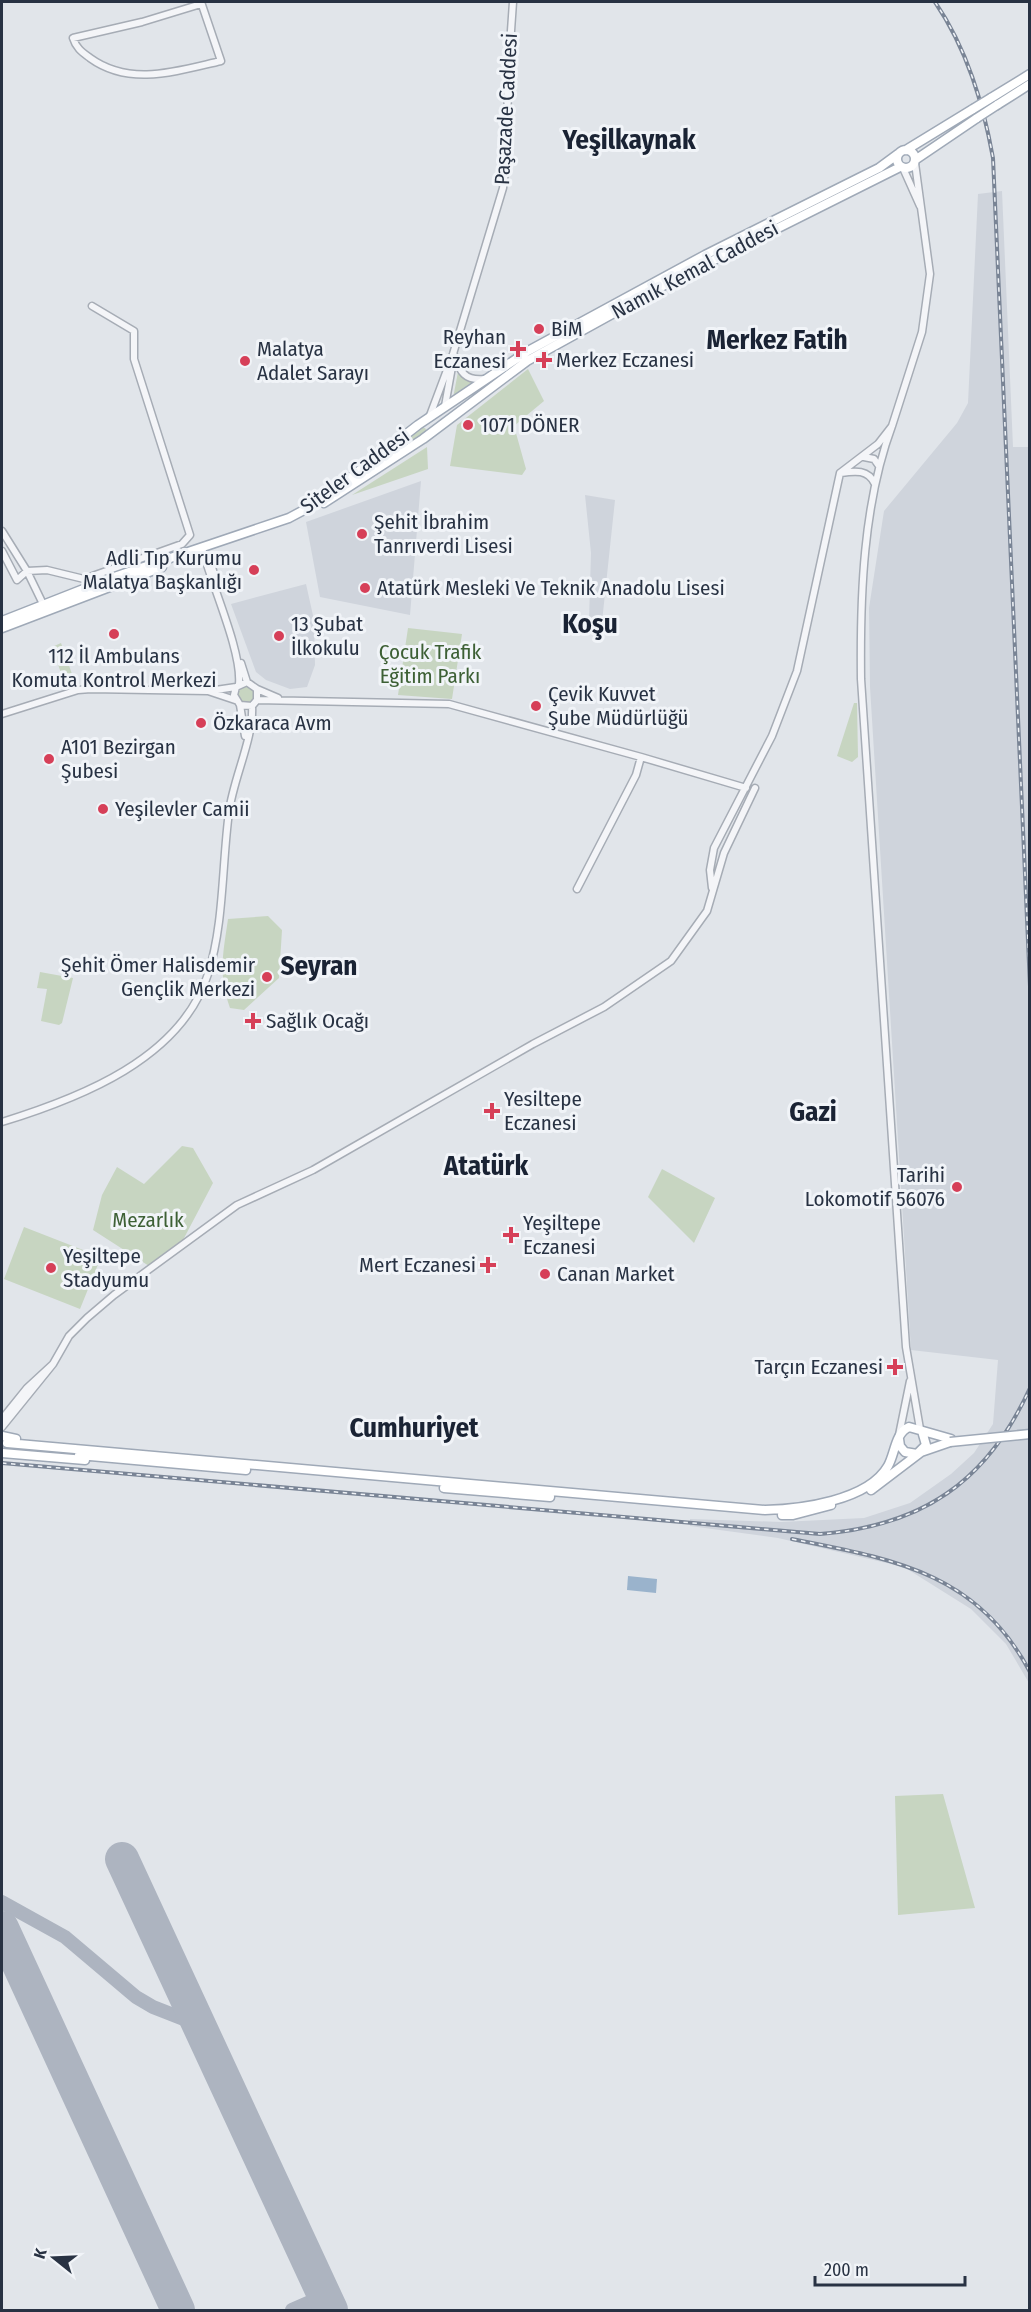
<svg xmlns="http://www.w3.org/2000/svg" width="1031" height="2312" font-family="'Fira Sans Condensed',sans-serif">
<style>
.built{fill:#cfd4dc}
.green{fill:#c7d5c1}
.water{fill:#9ab3cc}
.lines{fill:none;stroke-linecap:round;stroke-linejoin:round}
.taxiway{stroke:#adb4c0;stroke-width:14}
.runway{stroke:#adb4c0;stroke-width:34}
.major-tunnel{stroke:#bcc1c9;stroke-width:8;stroke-dasharray:8 4;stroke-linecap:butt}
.minor-casing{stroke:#a6acb5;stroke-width:9}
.major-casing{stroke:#9fa9b7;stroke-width:11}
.minor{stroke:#f4f5f8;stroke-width:6}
.major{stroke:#fff;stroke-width:8}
.rail-casing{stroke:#798495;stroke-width:4}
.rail{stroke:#f1f4f8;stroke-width:1.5;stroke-dasharray:4.5;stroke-linecap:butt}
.major-bridge-casing{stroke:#9fa9b7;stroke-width:11;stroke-linecap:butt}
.major-bridge{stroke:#fff;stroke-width:8}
.poi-dot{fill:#d63f58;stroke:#f1f4f8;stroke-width:2}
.labels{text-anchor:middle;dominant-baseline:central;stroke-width:6;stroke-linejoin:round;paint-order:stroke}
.street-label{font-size:21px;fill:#283243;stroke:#f1f4f8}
.poi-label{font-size:21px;fill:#283243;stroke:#f1f4f8;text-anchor:start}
.park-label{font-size:21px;fill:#3d6035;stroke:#f1f4f8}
.district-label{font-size:27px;font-weight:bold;fill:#1a2334;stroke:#f1f4f8}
</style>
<rect width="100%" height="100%" fill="#e1e5ea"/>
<!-- built -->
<path class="built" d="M 1002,191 L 1013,447 L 1030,447 L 1029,1683 L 1006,1644 L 971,1609 L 904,1567 L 778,1538 L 690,1526 L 690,1519 L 781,1522 L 864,1518 L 910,1503 L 951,1474 L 974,1453 L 993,1424 L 998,1360 L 911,1350 L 870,687 L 869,608 L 884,511 L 957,423 L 968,403 L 978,194 Z
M 421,481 L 410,615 L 320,597 L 306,522 Z
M 585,495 L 615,500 L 602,622 L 589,621 L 591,553 Z
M 306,584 L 314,620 L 315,665 L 307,687 L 290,689 L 266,680 L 256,672 L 231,604 Z"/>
<!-- green -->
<path class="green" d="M 528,369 L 544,401 L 514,426 L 526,469 L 522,475 L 450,466 L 457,425 Z
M 458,372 L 475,384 L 453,398 Z
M 423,427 L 426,429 L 425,435 L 361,476 Z
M 427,447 L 428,469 L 352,495 Z
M 408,628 L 462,634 L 452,699 L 398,695 Z
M 61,643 L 72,674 L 62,676 L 52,647 Z
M238 695a8 8 0 1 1 16 0a8 8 0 1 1-16 0Z
M 854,703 L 857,703 L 858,757 L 852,762 L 837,756 Z
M 268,916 L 282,930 L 279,978 L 244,1010 L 230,1008 C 218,974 223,954 228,919 Z
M 40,972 L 73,978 L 62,1023 L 59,1025 L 41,1021 L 47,989 L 37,988 Z
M 182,1146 L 193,1148 L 213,1183 L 183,1240 L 149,1266 L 93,1230 L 102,1195 L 117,1167 L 144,1184 Z
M 662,1169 L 715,1198 L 694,1243 L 648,1197 Z
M 24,1227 L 101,1257 L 80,1309 L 4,1279 Z
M 943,1794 L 975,1908 L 898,1915 L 895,1796 Z"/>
<!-- water -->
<path class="water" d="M 628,1576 L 657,1579 L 656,1593 L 627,1590 Z"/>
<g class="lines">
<!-- taxiway -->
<path class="taxiway" d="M 2,1902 L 65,1937 L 136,1997 L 153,2007 L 199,2025
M 292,2310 L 324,2296"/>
<!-- runway -->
<path class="runway" d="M 122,1859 L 331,2310
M 2,1928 L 178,2310"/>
<!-- major-tunnel -->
<path class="major-tunnel" d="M 2,1447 L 7,1447"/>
<defs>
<path id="minor" d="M 201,2 L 221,61 C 177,71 130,87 90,58 C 82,52 76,48 73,38 L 142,22 L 201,4
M 903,168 L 920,206
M 454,355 C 460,372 465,381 484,379
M 445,406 L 452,367
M 429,418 L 453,354 L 503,188 L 509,137 L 507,88 L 513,2
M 892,426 C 863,504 860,596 861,679 L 906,1347 L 920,1429
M 864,457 L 874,459 L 879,466
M 840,473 C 855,471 868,469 875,484
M 2,531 L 27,571 L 47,570 L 84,579 L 182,544 L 190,535 L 134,359 L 134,331 L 92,306
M 202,548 C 211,584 242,651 239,684
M 2,551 L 17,580 L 27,571 L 43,604
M 209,557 L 217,584
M 241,663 L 247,682
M 257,689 L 278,698
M 209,691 L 236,687 L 247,682 L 257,689 L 257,700 L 252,706 L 240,705 L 234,695 L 236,687
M 257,700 L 449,704 L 641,757
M 240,705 L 245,736
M 2,714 L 78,690 L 91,689 L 208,691 L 235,700
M 712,888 L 710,870 L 714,848 L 772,736 L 797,671 L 840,473 L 878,444 L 892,426 L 922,332 L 930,274 L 915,163
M 577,889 L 636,775 L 641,757 L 746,788
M 2,1122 C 80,1098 181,1059 208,974 C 224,925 222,863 229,812 C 233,779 254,738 252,706
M 53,1364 L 69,1336 L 87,1318 L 114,1295 L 237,1205 L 313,1170 L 533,1044 L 604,1007 L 671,961 L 707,911 L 724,853 L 755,788
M 2,1419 L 27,1388 L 53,1364 L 2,1427
M 899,1435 L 910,1381"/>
<path id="major" d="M 991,98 L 1030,74
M 997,105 L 1030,84
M897 159a9 9 0 1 1 18 0a9 9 0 1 1-18 0Z
M 906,150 L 973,109
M 915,160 L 977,118
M 324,503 L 423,439 L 527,361 L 672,281 L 900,167
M 2,621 L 114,577 L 289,518 L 319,502 L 418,425 L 528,351 L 705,255 L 879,168 L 898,154
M 2,628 L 162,567
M 2,1436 L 16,1439
M 899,1439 L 900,1446 L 905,1452 L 917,1454 L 926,1445 L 922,1431
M 7,1443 L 765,1510 C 800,1509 868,1501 888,1466 C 895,1454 895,1433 909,1427 L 951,1439
M 2,1453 L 85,1460
M 79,1455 L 246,1470
M 444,1488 L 550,1497
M 871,1490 L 921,1452 L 950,1442
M 782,1515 L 793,1515 L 831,1505"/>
</defs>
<!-- minor casing -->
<use href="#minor" class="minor-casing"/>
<!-- major casing -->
<use href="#major" class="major-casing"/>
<!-- minor -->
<use href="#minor" class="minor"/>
<!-- major -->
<use href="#major" class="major"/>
<defs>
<path id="rail" d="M 935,2 C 967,49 983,103 993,158 L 1030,986
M 2,1463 L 820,1534 C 922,1526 987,1482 1030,1388
M 792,1539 C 892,1559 977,1572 1030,1672"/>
</defs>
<!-- rail casing -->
<use href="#rail" class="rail-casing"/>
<!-- rail -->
<use href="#rail" class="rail"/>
<defs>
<path id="major-bridge" d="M 973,109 L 991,98
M 977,118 L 997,105
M 950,1442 L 1030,1434"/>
</defs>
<!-- major-bridge casing -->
<use href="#major-bridge" class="major-bridge-casing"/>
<!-- major-bridge -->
<use href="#major-bridge" class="major-bridge"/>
</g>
<!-- markers -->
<g class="poi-dot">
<circle cx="539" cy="329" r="6"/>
<path d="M515 340h6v6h6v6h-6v6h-6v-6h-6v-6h6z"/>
<path d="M541 351h6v6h6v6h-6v6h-6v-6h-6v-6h6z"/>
<circle cx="245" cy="361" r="6"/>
<circle cx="468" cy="425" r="6"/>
<circle cx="362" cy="534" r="6"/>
<circle cx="254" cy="570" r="6"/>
<circle cx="365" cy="588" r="6"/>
<circle cx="114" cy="634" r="6"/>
<circle cx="279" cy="636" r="6"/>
<circle cx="536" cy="706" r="6"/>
<circle cx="201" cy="723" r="6"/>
<circle cx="49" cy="759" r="6"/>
<circle cx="103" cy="809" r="6"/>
<circle cx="267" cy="977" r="6"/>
<path d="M250 1012h6v6h6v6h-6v6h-6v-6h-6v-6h6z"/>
<path d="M489 1102h6v6h6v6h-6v6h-6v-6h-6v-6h6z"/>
<circle cx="957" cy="1187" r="6"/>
<path d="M508 1226h6v6h6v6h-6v6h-6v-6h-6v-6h6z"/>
<path d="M485 1256h6v6h6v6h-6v6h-6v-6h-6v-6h6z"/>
<circle cx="51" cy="1268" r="6"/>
<circle cx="545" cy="1274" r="6"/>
<path d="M892 1358h6v6h6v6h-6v6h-6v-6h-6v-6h6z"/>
</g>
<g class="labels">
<!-- street labels -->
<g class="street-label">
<text transform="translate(506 109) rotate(-87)">Paşazade Caddesi</text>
<text transform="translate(695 270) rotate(-28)">Namık Kemal Caddesi</text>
<text transform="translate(355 471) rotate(-36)">Siteler Caddesi</text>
</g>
<!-- poi labels -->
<g class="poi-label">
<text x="551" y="329">BiM</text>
<text x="506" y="337" text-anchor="end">Reyhan<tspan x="506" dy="24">Eczanesi</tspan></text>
<text x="257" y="349">Malatya<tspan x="257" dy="24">Adalet Sarayı</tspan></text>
<text x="556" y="360">Merkez Eczanesi</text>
<text x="480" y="425">1071 DÖNER</text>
<text x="374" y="522">Şehit İbrahim<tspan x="374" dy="24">Tanrıverdi Lisesi</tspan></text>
<text x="242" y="558" text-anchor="end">Adli Tıp Kurumu<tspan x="242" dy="24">Malatya Başkanlığı</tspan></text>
<text x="377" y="588">Atatürk Mesleki Ve Teknik Anadolu Lisesi</text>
<text x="291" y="624">13 Şubat<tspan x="291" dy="24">İlkokulu</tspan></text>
<text x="114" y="656" text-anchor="middle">112 İl Ambulans<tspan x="114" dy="24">Komuta Kontrol Merkezi</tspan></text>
<text x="548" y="694">Çevik Kuvvet<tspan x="548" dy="24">Şube Müdürlüğü</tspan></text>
<text x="213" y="723">Özkaraca Avm</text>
<text x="61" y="747">A101 Bezirgan<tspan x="61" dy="24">Şubesi</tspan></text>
<text x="115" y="809">Yeşilevler Camii</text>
<text x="255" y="965" text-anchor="end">Şehit Ömer Halisdemir<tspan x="255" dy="24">Gençlik Merkezi</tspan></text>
<text x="266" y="1021">Sağlık Ocağı</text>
<text x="504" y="1099">Yesiltepe<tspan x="504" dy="24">Eczanesi</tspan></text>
<text x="945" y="1175" text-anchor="end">Tarihi<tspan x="945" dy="24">Lokomotif 56076</tspan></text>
<text x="523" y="1223">Yeşiltepe<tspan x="523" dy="24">Eczanesi</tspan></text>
<text x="63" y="1256">Yeşiltepe<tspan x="63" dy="24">Stadyumu</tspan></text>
<text x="476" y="1265" text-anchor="end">Mert Eczanesi</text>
<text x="557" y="1274">Canan Market</text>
<text x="883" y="1367" text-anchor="end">Tarçın Eczanesi</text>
</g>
<!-- park labels -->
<g class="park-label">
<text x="430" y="652">Çocuk Trafik<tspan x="430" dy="24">Eğitim Parkı</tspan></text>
<text x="148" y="1220">Mezarlık</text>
</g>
<!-- district labels -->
<g class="district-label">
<text x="629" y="140">Yeşilkaynak</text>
<text x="777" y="340">Merkez Fatih</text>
<text x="590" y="624">Koşu</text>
<text x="319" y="966">Seyran</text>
<text x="813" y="1112">Gazi</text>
<text x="486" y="1166">Atatürk</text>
<text x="414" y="1428">Cumhuriyet</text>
</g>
</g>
<!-- border -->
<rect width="1031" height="2312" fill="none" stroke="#283243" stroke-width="6"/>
<!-- north arrow -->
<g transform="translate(54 2258) rotate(288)" stroke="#f1f4f8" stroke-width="4.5" paint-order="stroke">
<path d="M0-4.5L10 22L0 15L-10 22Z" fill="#283243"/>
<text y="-9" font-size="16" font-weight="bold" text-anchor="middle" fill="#283243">K</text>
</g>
<!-- scale -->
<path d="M815 2276v9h150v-9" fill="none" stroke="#283243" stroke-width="3"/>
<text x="824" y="2276" font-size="18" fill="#283243" stroke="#f1f4f8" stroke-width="4.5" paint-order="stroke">200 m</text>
</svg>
